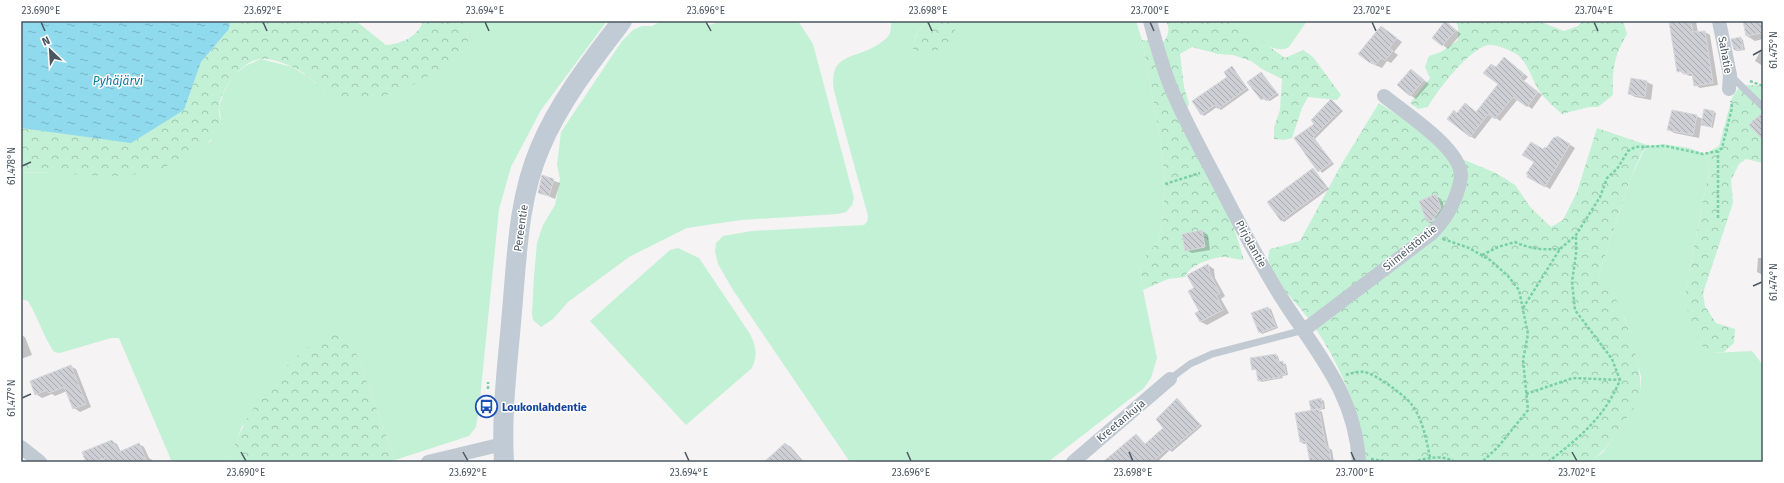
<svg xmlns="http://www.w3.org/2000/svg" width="1784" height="483" font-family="'Fira Sans',sans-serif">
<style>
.grass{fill:#c3f1d5}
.forest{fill:url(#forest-crowns)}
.water{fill:url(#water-ripples)}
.shadow{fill:#0003;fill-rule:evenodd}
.building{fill:url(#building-back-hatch);stroke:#d7d9de}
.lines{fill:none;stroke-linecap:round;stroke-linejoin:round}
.path{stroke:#7ad0a6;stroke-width:2.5;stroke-dasharray:3 2;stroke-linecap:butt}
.lane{stroke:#c1cad2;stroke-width:7}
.street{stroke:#c1cad2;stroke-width:14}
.secondary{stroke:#c1cbd6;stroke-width:20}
.ticks{fill:none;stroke:#4a5661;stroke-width:1.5}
.labels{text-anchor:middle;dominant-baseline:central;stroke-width:3;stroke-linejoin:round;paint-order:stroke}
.street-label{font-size:11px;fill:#4a5661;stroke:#fff}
.transit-label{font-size:11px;font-weight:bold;fill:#164399;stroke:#fff;text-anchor:start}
.water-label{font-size:12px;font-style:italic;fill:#0c7c9b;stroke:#fff}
.neatline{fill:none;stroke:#4a5661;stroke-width:1.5}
.ticks-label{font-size:10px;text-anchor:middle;fill:#4a5661}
</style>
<defs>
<pattern id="forest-crowns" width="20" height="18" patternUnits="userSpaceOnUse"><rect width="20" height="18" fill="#c3f1d5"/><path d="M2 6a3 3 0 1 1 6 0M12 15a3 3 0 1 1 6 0" fill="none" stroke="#a0c6b0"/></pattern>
<pattern id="water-ripples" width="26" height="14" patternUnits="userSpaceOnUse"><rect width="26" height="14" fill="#90daee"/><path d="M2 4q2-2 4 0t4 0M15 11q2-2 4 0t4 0" fill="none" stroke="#78b4c4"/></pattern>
<pattern id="building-back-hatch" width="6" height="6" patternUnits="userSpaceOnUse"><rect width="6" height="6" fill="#cdcfd5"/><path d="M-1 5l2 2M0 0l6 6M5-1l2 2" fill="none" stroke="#a8abb0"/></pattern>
</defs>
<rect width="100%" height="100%" fill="#f5f3f3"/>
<!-- grass -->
<path class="grass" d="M 466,21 L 607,21 L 541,110 L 511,167 L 499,209 L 479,409 L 476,427 L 469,436 L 395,460 L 358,357 L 242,426 L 228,462 L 172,462 L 119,338 L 111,338 L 60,353 L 54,352 C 43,336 38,317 28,301 L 21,299 L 21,173 L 146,172 L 168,166 L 197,151 L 211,141 L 221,118 L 219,107 L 224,92 L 233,76 L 245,66 L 261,59 L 292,67 L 310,78 L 325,92 L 468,40 Z
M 661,21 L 701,21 L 709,25 L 724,21 L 798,21 L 813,44 L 854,198 L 852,205 L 846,212 L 838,214 L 741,220 L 687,228 L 629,257 L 568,302 L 553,319 L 541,327 L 533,320 L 532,314 L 534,276 L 537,243 L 543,225 L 555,205 L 560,179 L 557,165 L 561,132 L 622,41 L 633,30 L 642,26 L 652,26 Z
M 891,21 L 929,21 C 918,29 913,37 914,51 L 952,23 L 949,21 L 1136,21 L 1142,40 L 1161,142 L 1165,184 L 1162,225 L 1158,242 L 1148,252 L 1140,267 L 1143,290 L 1157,358 L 1151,378 L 1144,388 L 1048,462 L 850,462 L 733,290 L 718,264 L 715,251 L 716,243 L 723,236 L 752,231 L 864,225 L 867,222 L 868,216 L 834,91 C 828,52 855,60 879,44 C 883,41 888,38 890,33 C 891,30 891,25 891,21 Z
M 1234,21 L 1307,21 L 1289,47 C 1273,57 1246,31 1234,21 Z
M 1663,144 L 1689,148 L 1705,154 L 1710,166 L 1684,298 L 1712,353 L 1752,351 L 1762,364 L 1763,372 L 1763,462 L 1589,462 L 1602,453 L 1612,440 L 1638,400 L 1641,387 L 1641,376 L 1625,319 L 1599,274 L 1629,182 L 1643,152 L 1650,146 Z
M 678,248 L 699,258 L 750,334 C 756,347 758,354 752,368 L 686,425 L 590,321 L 670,250 Z"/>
<!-- forest -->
<path class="forest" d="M 230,21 L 356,21 L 386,45 C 401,44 418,37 423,21 L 466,21 C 467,27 468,33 468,39 C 467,55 447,65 435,72 C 406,91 374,105 339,96 C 334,95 328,94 324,91 C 319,88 316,82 311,79 C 302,70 274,57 261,59 C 242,60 222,88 219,106 C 218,114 223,122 219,129 C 209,147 186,159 168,166 C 122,185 69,170 21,173 L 21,128 L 40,130 L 184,110 L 201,62 L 229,29 Z
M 929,21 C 935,21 943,19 949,21 C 959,24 955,41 952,47 L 943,50 L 913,51 C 914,37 918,29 929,21 Z
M 1166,21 L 1234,21 L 1285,58 L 1303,50 L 1313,57 L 1341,95 L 1337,100 L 1308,97 L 1302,108 L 1292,138 L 1284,140 L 1274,139 L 1274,127 L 1280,110 L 1282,79 L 1262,69 L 1251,61 L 1233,55 L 1218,54 L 1192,47 L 1180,54 L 1184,87 L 1189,104 L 1180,123 L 1230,215 L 1244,260 C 1238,260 1231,257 1225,257 C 1212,257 1189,265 1185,277 L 1168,279 L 1143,290 L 1140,266 L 1148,252 L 1158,242 L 1162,225 L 1165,184 L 1161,142 L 1142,40 L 1163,42 C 1169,36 1170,28 1166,21 Z
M 1455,21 L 1539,21 L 1564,31 L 1578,26 L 1582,21 L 1623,21 L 1627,34 C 1614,56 1612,69 1613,95 L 1598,107 L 1589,107 L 1562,114 C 1554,107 1546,100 1540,92 C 1532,80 1529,65 1518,55 C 1512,51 1497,44 1489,45 C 1471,47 1437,90 1428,107 L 1418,109 L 1410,103 L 1430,78 L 1425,67 L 1429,56 L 1441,52 L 1458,40 L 1458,26 Z
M 1749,85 L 1763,86 L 1763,163 L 1746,159 L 1739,164 L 1731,180 L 1733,203 L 1703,293 L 1705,306 L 1716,323 L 1735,329 L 1734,343 L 1724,352 L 1712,353 L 1702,346 L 1692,325 L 1684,298 L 1710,166 L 1705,154 L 1719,146 L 1732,98 L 1740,86 Z
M 1379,103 L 1420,130 L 1447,153 L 1496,173 L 1515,185 L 1531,208 L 1551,227 L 1563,220 L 1577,192 L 1597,128 L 1650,146 L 1642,152 L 1629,182 L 1599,274 C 1605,284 1614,294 1619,305 C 1628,325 1646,379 1639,399 C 1635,408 1627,417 1622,425 C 1613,440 1604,451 1590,462 L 1364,462 C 1362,449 1361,435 1358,423 C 1348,383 1330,346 1304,313 C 1293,298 1261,270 1270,249 L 1300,241 L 1341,165 Z
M 334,334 L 348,341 L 358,357 L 395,460 L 388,462 L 228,462 C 241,421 271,377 304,350 C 313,343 324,339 334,334 Z"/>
<!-- water -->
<path class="water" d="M 21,21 L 230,21 L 229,29 L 201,62 L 184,110 L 131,143 L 21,128 Z"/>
<!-- shadow -->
<path class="shadow" d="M 1670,21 L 1696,21 L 1698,33 L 1705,32 L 1710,35 L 1718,85 L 1700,88 L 1695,85 L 1693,76 L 1690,76 L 1678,71 Z
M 1744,21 L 1763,21 L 1763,39 L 1755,41 L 1747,36 Z
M 1446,22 L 1461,34 L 1448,49 L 1433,37 Z
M 1381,27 L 1402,42 L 1394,52 L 1398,55 L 1391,63 L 1387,61 L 1382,68 L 1370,63 L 1360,54 Z
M 1741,38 L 1743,40 L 1745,50 L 1737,51 L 1735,50 Z
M 1763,46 L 1763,66 L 1755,61 Z
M 1509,61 L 1528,77 L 1524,81 L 1542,95 L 1532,109 L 1518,99 L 1500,121 L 1493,116 L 1475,139 L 1470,136 L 1458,114 L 1477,113 L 1499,84 L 1496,68 Z
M 1232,67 L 1249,90 L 1221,110 L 1217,107 L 1204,116 L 1202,114 L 1229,77 Z
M 1411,70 L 1429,84 L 1416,99 L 1410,95 Z
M 1261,73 L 1279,95 L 1270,101 L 1262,99 L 1249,82 Z
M 1631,79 L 1647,82 L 1653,85 L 1651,100 L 1635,97 L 1629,94 Z
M 1332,100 L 1343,111 L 1315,139 L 1334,164 L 1322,173 L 1295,138 L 1316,124 Z
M 1714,112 L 1716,113 L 1713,128 L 1701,124 L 1699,138 L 1674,133 L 1669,130 L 1696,116 L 1703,119 Z
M 1563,140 L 1575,148 L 1550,189 L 1528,176 L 1544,151 Z
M 1313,169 L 1329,189 L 1284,222 L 1281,220 Z
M 543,177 L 560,183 L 555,199 L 539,192 Z
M 1436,196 L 1441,199 L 1446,212 L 1434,225 L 1428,222 ZM 1436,218 L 1437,220 L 1431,222 L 1431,220 Z
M 1202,231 L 1208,235 L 1210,250 L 1192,253 L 1186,250 Z
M 1758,258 L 1763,258 L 1763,275 L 1757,272 Z
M 1208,265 L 1214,269 L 1215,278 L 1225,296 L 1221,299 L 1229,313 L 1207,325 L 1201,322 L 1196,313 L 1200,311 Z
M 1268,308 L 1271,309 L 1278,328 L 1262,334 L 1260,332 Z
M 21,335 L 25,337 L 32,355 L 21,359 Z
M 1276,355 L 1278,356 L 1280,363 L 1286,364 L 1288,375 L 1282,376 L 1283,378 L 1261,382 L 1259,380 L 1257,370 L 1253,369 Z
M 70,366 L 76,369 L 91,407 L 80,412 L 74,408 L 67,391 L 55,396 L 52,394 L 42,398 L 36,394 Z
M 1321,399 L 1324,401 L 1325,409 L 1319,410 L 1322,412 L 1329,448 L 1332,450 L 1334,462 L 1311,462 L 1308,443 L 1304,444 L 1301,442 L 1315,411 L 1312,409 L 1311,401 Z
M 1179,401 L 1202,426 L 1172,452 L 1170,450 L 1157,462 L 1103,462 L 1145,445 L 1165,428 Z
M 112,441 L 117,444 L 121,452 L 139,444 L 144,447 L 149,458 L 155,462 L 87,462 Z
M 786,444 L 791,447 L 804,462 L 765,462 Z"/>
<!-- building -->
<path class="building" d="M 1445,21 L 1456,30 L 1442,46 L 1432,38 Z
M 1669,21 L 1691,21 L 1693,32 L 1705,31 L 1713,83 L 1694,86 L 1692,73 L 1683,74 L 1683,71 L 1677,72 Z
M 1743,21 L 1761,21 L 1763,33 L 1746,36 Z
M 1381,26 L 1397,38 L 1389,48 L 1393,51 L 1385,60 L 1381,58 L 1375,65 L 1371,62 L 1370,63 L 1358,54 Z
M 1741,37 L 1743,49 L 1734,50 L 1731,39 Z
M 1504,57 L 1524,74 L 1520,78 L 1538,92 L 1527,107 L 1513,97 L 1495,119 L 1488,114 L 1470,137 L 1447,119 L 1454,110 L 1457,113 L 1465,103 L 1476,112 L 1498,84 L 1483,73 L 1491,64 L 1496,67 Z
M 1232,66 L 1247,88 L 1218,109 L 1215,105 L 1201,115 L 1192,101 L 1227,77 L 1224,72 Z
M 1411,69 L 1424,80 L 1410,96 L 1397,85 Z
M 1261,72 L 1277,93 L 1266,101 L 1264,98 L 1261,100 L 1247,82 Z
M 1631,78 L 1647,81 L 1645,97 L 1628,94 Z
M 1331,99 L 1341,109 L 1313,137 L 1332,162 L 1318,172 L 1294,138 L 1314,124 L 1311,120 Z
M 1704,109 L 1714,111 L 1711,127 L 1701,125 Z
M 1672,110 L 1697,115 L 1693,135 L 1667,130 Z
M 1763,112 L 1763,140 L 1749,125 Z
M 1557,136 L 1570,144 L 1545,187 L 1527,177 L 1528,175 L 1526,174 L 1534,162 L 1522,155 L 1531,142 L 1543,149 L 1545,147 L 1546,148 L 1554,137 L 1556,138 Z
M 1313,168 L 1327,187 L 1281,221 L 1267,202 Z
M 542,175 L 554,179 L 549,196 L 538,193 Z
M 1436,194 L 1441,208 L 1432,221 L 1427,222 L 1419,201 Z
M 1202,230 L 1205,247 L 1185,251 L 1182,234 Z
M 1208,264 L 1210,274 L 1220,293 L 1216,295 L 1223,310 L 1200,322 L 1195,313 L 1199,311 L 1188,291 L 1194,288 L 1187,275 Z
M 1268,307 L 1276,327 L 1259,333 L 1251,313 Z
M 1276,354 L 1278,362 L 1283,361 L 1286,374 L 1280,375 L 1280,377 L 1258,381 L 1256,369 L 1252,370 L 1250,358 Z
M 71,365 L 86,404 L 73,409 L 64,387 L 49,393 L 47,390 L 35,395 L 30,381 Z
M 1177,398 L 1200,425 L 1169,451 L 1167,449 L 1152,462 L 1103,462 L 1136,434 L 1145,444 L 1163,428 L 1156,419 Z
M 1321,398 L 1323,408 L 1311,410 L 1309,401 Z
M 1319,409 L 1326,447 L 1329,447 L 1331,462 L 1310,462 L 1306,441 L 1300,442 L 1295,413 Z
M 112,440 L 119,452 L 139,443 L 147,462 L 95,462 L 105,458 L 94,462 L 86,462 L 82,452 Z
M 785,443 L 802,462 L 764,462 Z"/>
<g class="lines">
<!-- path -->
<path class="path" d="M 1750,81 L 1763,86
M 1165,184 L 1200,173
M 1718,218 L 1718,151
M 1443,239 L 1469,248 L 1490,260 L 1508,276 L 1519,290 L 1528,334 L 1523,360 L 1528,410 L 1498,447 L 1482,462
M 1482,255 L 1498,247 L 1515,242 C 1530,249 1544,250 1560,249
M 1523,308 L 1560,249 L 1576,235 L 1600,197 L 1607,178 L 1617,169 L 1628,151 L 1635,147 L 1665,146 L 1703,154 L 1718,151 L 1722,148 L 1732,108 L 1731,101
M 1346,375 C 1351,373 1358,371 1364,372 C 1374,373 1406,396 1412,405 C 1423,420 1426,439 1430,457
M 488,389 L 488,382
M 1526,394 L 1573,378 L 1620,380
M 1371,459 L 1391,462
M 1413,462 C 1427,458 1442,454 1455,462
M 1548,462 C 1579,438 1605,417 1620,380 L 1612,359 L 1575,310 L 1572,282 L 1576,254 L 1576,236"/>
<!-- lane -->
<path class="lane" d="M 1730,75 L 1763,107
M 1170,379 L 1190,364 L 1212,354 L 1304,330"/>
<!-- street -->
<path class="street" d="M 1150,21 C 1156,43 1162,66 1171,88 C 1185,122 1204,155 1221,188 C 1240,225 1259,262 1281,297 C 1316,352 1355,393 1359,462
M 1719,21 L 1730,75 L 1729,89
M 1304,330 L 1431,234 C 1444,221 1451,210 1457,193 C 1459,187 1461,181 1461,175 C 1460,148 1405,113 1384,96
M 21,447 L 40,462
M 428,462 L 503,444
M 1073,462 L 1170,379"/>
<!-- secondary -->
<path class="secondary" d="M 504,462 C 501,411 508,361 512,311 C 517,256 518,199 540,148 C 559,102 592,60 622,21"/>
</g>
<!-- ticks -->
<path class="ticks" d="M 41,22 L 45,31M 263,22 L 267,31M 485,22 L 489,31M 706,22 L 711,31M 928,22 L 932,31M 1150,22 L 1154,31M 1372,22 L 1376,31M 1594,22 L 1598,31M 1753,55 L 1762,50M 22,166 L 31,162M 1753,286 L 1762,282M 22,398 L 31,394M 241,452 L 246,461M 463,452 L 468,461M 685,452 L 689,461M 907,452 L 911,461M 1129,452 L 1133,461M 1351,452 L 1355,461M 1572,452 L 1577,461"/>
<!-- icons -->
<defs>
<symbol id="bus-ring" viewBox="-11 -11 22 22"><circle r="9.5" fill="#fff" stroke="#1a4fb4" stroke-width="1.5"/><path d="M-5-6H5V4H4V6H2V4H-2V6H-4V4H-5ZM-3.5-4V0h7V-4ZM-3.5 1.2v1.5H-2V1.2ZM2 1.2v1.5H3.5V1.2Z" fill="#1a4fb4"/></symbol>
</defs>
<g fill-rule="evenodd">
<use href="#bus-ring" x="474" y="394" width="25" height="25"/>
</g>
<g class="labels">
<!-- street labels -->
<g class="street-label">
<text transform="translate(1725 55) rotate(80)">Sahatie</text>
<text transform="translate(521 228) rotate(-82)">Pereentie</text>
<text transform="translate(1251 244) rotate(61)">Pirjolantie</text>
<text transform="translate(1410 248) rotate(-39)">Siimeistöntie</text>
<text transform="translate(1121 421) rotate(-40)">Kreetankuja</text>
</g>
<!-- transit labels -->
<g class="transit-label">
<text x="502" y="407">Loukonlahdentie</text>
</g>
<!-- water labels -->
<g class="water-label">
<text x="118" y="81">Pyhäjärvi</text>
</g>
</g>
<!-- border -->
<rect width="1784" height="483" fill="none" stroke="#ffffff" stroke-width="44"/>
<!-- north arrow -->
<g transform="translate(50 50) rotate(335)" stroke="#ffffff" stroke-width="3" paint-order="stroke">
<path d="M0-3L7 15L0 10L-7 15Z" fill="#4a5661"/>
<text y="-6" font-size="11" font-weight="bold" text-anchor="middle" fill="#4a5661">N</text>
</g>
<rect x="22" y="22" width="1740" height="439" class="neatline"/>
<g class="ticks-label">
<text x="41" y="14">23.690°E</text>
<text x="263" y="14">23.692°E</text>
<text x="485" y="14">23.694°E</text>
<text x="706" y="14">23.696°E</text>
<text x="928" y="14">23.698°E</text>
<text x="1150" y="14">23.700°E</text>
<text x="1372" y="14">23.702°E</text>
<text x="1594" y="14">23.704°E</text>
<text transform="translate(1773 50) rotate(-90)" y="4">61.475°N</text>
<text transform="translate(11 166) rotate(-90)" y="4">61.478°N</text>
<text transform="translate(1773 282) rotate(-90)" y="4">61.474°N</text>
<text transform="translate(11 398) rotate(-90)" y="4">61.477°N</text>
<text x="246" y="476">23.690°E</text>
<text x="468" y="476">23.692°E</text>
<text x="689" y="476">23.694°E</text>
<text x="911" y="476">23.696°E</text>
<text x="1133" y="476">23.698°E</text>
<text x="1355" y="476">23.700°E</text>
<text x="1577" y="476">23.702°E</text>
</g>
</svg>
